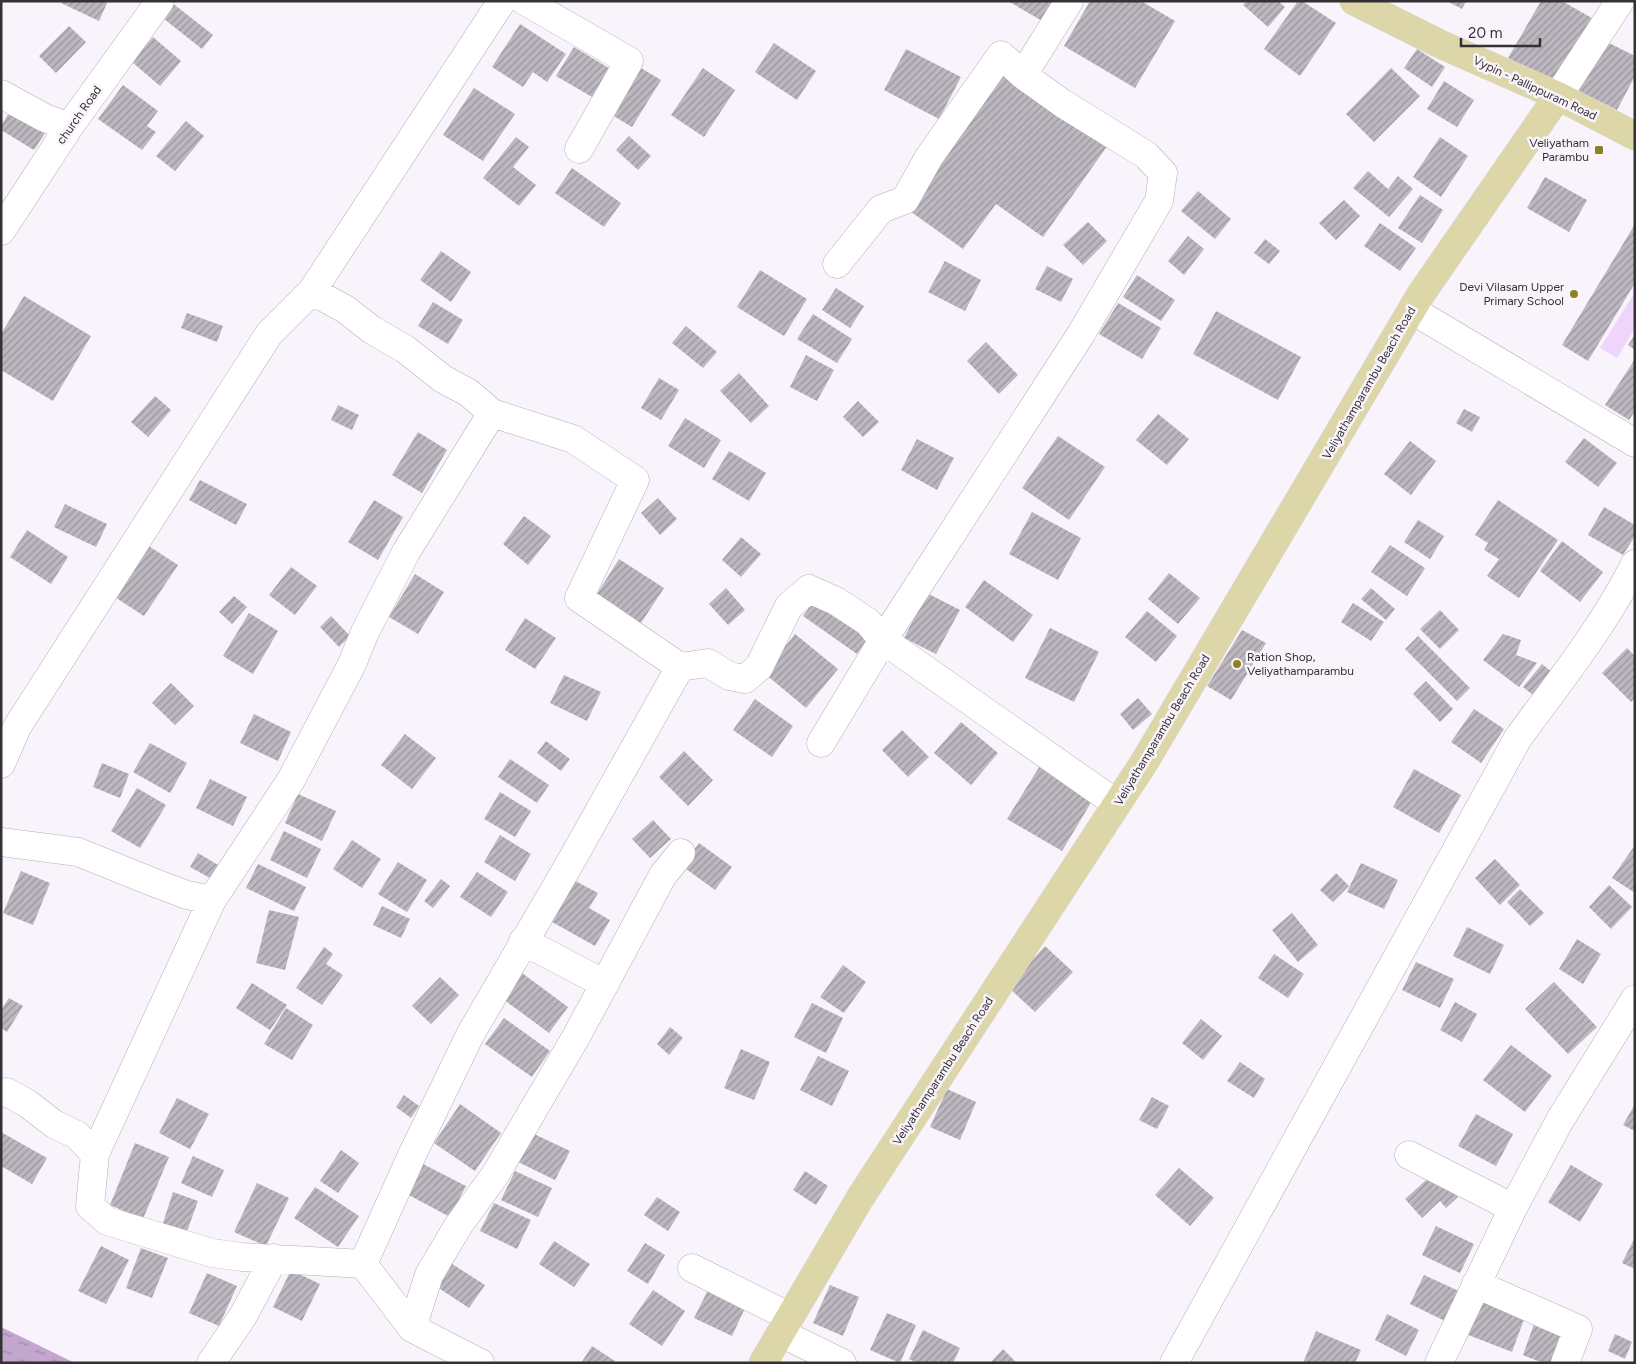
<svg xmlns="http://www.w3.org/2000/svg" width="1636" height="1364" font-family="Figtree,sans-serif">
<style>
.park{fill:#efd4fb}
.water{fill:url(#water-ripples)}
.building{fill:url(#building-hatch)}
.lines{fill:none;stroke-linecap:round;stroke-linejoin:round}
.minor-casing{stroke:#b4afb6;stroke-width:29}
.major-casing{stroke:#d6d6d6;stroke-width:29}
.minor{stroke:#fff;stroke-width:28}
.major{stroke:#ddd6a8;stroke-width:28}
.poi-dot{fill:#8d8026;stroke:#f9f3fc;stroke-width:2}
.labels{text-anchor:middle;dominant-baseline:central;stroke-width:5;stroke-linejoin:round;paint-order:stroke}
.street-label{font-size:12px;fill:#333134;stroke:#f9f3fc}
.poi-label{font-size:12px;fill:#333134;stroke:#f9f3fc;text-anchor:end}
</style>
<defs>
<pattern id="water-ripples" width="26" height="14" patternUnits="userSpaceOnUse" patternTransform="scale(1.25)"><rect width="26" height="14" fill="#c2a6ce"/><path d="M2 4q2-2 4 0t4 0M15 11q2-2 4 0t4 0" fill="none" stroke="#9e88a8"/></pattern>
<pattern id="building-hatch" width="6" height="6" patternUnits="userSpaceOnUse" patternTransform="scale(1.25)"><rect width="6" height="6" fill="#bdb7bf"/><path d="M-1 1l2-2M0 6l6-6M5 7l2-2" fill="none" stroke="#9a959c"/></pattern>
</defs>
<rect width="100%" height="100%" fill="#f9f3fc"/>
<!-- park -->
<path class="park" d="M 1635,292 L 1635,328 L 1617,358 L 1600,348 Z"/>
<!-- water -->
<path class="water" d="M 1,1327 L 75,1363 L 1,1363 Z"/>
<!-- building -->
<path class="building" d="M 62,1 L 108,1 L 99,21 L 61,3 Z
M 1008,1 L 1066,1 L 1051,26 Z
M 1090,1 L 1141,1 L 1175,21 L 1135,88 L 1064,46 Z
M 1247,1 L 1278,1 L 1285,7 L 1268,27 L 1243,5 Z
M 1298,1 L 1302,1 L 1336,23 L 1300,76 L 1264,49 Z
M 1447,1 L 1466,1 L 1462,9 Z
M 1541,1 L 1562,1 L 1597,21 L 1557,84 L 1508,58 Z
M 171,2 L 213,35 L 202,49 L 159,15 Z
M 520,24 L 566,54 L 547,82 L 533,72 L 523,87 L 492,67 Z
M 69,26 L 86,42 L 56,73 L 39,56 Z
M 153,37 L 181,61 L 160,86 L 132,62 Z
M 1603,40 L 1635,56 L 1635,76 L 1617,110 L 1577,90 Z
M 774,43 L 816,71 L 797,100 L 755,72 Z
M 574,47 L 617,73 L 599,101 L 556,76 Z
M 906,49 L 961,77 L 939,119 L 884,90 Z
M 1417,49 L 1445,67 L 1432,87 L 1404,68 Z
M 636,65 L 661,80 L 632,127 L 607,112 Z
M 703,68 L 735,90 L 704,137 L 671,115 Z
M 1391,68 L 1420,96 L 1374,142 L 1346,114 Z
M 1006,72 L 1108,145 L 1043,237 L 996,204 L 963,249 L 907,209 Z
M 1444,81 L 1474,100 L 1457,127 L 1427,109 Z
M 123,85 L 158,111 L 147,126 L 156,132 L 142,150 L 98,119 Z
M 474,88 L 515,114 L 483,161 L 443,135 Z
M 10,111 L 45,133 L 34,150 L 1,130 L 1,126 Z
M 186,121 L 204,136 L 175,171 L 156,156 Z
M 629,136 L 651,156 L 638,170 L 616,150 Z
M 516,137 L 529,147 L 513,167 L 536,185 L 519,206 L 483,178 Z
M 1440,137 L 1468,156 L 1441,197 L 1413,177 Z
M 572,168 L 621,203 L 604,227 L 555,193 Z
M 1368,171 L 1388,189 L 1398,176 L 1413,189 L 1389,217 L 1353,188 Z
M 1545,177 L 1587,200 L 1569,232 L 1527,208 Z
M 1198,191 L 1231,219 L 1215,239 L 1181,211 Z
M 1420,195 L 1443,210 L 1422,243 L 1398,228 Z
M 1344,200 L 1360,216 L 1336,240 L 1319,223 Z
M 1088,222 L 1107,241 L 1083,265 L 1063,245 Z
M 1380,223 L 1416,248 L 1400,271 L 1364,246 Z
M 1635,224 L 1635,283 L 1588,361 L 1562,345 Z
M 1188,236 L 1204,249 L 1184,275 L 1168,261 Z
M 1265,239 L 1280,251 L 1269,264 L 1254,253 Z
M 441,251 L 471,272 L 451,302 L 420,280 Z
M 945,261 L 981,280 L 965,311 L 928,292 Z
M 1047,266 L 1073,279 L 1061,302 L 1035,289 Z
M 760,270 L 807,299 L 784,336 L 737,307 Z
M 1137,275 L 1175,300 L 1161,321 L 1123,297 Z
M 836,288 L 864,306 L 850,328 L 822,310 Z
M 24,296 L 91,336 L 53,401 L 1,370 L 1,334 Z
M 433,302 L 463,320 L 448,344 L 418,326 Z
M 1118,303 L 1161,328 L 1142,359 L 1099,334 Z
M 1216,311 L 1301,357 L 1278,400 L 1193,354 Z
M 187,313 L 223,326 L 217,342 L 181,328 Z
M 813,314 L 852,339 L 837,363 L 797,339 Z
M 686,326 L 717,352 L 703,368 L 672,343 Z
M 1635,334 L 1635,350 L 1628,345 Z
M 986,342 L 1018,375 L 999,394 L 967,361 Z
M 806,355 L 834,370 L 817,401 L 790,387 Z
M 1635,359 L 1635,411 L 1629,420 L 1605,405 Z
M 739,373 L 769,406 L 751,423 L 720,391 Z
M 659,378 L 679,390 L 661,420 L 641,408 Z
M 155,396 L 171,410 L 148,437 L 131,422 Z
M 858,401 L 879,422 L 863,437 L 843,417 Z
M 338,405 L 359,415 L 352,430 L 331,420 Z
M 1464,409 L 1480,417 L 1472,432 L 1456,423 Z
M 1158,414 L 1189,439 L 1167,465 L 1136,440 Z
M 685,418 L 721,440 L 704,468 L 668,446 Z
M 418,432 L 447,450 L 422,493 L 392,475 Z
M 1058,436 L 1105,467 L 1069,520 L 1022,488 Z
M 1584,438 L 1617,463 L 1598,487 L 1565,462 Z
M 917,439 L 954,458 L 937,490 L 901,470 Z
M 1410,441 L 1436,461 L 1411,495 L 1384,474 Z
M 729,451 L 766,473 L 749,501 L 712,479 Z
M 200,480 L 247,504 L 236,525 L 189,500 Z
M 658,498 L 677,519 L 660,535 L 641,513 Z
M 374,500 L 403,517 L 378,560 L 348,542 Z
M 1498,500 L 1558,540 L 1519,598 L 1487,576 L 1499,559 L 1484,550 L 1488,543 L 1475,535 Z
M 65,504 L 107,524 L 96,547 L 54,527 Z
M 1604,507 L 1635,525 L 1635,536 L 1623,555 L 1588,535 Z
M 1032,512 L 1081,538 L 1058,580 L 1009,554 Z
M 524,516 L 551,536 L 528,565 L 503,544 Z
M 1418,520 L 1444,536 L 1430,559 L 1404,542 Z
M 27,530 L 68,557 L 51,584 L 10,557 Z
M 741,537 L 761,554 L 741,577 L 722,560 Z
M 1562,541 L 1603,572 L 1580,602 L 1540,571 Z
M 144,543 L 178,565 L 144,616 L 110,594 Z
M 1390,545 L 1425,568 L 1407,596 L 1371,572 Z
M 619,559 L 664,588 L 637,629 L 593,600 Z
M 291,567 L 317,586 L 295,615 L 269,595 Z
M 1169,573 L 1200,598 L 1178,624 L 1148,599 Z
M 415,574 L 444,592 L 418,634 L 389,617 Z
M 984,580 L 1033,615 L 1013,642 L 965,607 Z
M 726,588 L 745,610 L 728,625 L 709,604 Z
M 1371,588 L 1395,609 L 1386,620 L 1361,599 Z
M 927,593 L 960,610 L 936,654 L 904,638 Z
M 234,596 L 247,607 L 232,624 L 219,612 Z
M 816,598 L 869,636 L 857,654 L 803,616 Z
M 1353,603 L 1384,622 L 1371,641 L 1341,622 Z
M 1440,610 L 1459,630 L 1440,649 L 1420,629 Z
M 1147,611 L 1177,636 L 1156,662 L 1125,637 Z
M 249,613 L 278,631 L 253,674 L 223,656 Z
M 331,616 L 350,636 L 339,647 L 320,627 Z
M 525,618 L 556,638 L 535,669 L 505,650 Z
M 1050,628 L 1099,652 L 1074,702 L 1025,678 Z
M 1242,630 L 1266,643 L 1231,700 L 1207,686 Z
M 795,634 L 838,669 L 806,708 L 764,673 Z
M 1503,634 L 1521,640 L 1516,655 L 1537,663 L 1519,687 L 1483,660 Z
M 1418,636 L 1470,688 L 1457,701 L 1405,649 Z
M 1627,648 L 1635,656 L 1635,698 L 1631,702 L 1602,673 Z
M 1542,664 L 1558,677 L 1539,700 L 1523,687 Z
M 564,675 L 601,692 L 587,721 L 550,703 Z
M 1426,681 L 1453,709 L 1440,722 L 1413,694 Z
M 171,683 L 194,706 L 175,725 L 152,703 Z
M 1138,698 L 1152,714 L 1133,730 L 1120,714 Z
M 755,699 L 793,726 L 772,757 L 733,730 Z
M 1474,709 L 1504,729 L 1481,763 L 1451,742 Z
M 254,714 L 291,732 L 278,761 L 240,743 Z
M 961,722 L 998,753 L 971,785 L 934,753 Z
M 902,730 L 929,757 L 908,777 L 882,750 Z
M 405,734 L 436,758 L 412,789 L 381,765 Z
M 546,741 L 570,759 L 561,771 L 537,753 Z
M 150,743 L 187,763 L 170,793 L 133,772 Z
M 684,751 L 713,780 L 688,806 L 659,777 Z
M 510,759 L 549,785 L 537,803 L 498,777 Z
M 102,763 L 129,774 L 120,798 L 93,787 Z
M 1041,764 L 1095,796 L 1062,851 L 1007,819 Z
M 1414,769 L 1461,795 L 1439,833 L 1393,807 Z
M 210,779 L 247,797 L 233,826 L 196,808 Z
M 137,788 L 166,805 L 140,848 L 111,831 Z
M 500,792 L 531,811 L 515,837 L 484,819 Z
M 298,794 L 336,811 L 322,841 L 285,823 Z
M 653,820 L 671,839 L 650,858 L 632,839 Z
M 284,831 L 321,849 L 307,878 L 270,860 Z
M 500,835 L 531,854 L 515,881 L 484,862 Z
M 352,840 L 381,859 L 362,888 L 333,869 Z
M 699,843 L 732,867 L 715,890 L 682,866 Z
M 1635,845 L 1635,893 L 1612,878 Z
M 198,853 L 218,865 L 210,878 L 190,867 Z
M 1495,859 L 1520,885 L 1500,905 L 1475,878 Z
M 398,862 L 427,880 L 407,912 L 378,894 Z
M 1361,863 L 1398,880 L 1384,909 L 1347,892 Z
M 258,864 L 306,887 L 294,911 L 246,888 Z
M 21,871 L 50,883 L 33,925 L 3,913 Z
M 477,872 L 508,892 L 491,917 L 460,897 Z
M 1336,873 L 1349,886 L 1333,902 L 1320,890 Z
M 568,877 L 598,893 L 589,908 L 610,920 L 595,946 L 545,918 Z
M 441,879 L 450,886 L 433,908 L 424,901 Z
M 1609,885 L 1632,907 L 1611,929 L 1589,907 Z
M 1520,889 L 1544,913 L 1530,926 L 1507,902 Z
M 382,906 L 410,919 L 401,938 L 373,925 Z
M 269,910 L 299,917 L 285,970 L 256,963 Z
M 1292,913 L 1318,945 L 1298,962 L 1272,930 Z
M 1467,927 L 1504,945 L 1490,974 L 1453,956 Z
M 1577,939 L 1601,954 L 1583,984 L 1559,969 Z
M 1045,946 L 1073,972 L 1035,1012 L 1008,987 Z
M 324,947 L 333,954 L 326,964 L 343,975 L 322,1005 L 296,988 Z
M 1274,954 L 1304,974 L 1288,998 L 1258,978 Z
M 1416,962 L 1454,979 L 1440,1008 L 1402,990 Z
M 843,965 L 866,982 L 844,1013 L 820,997 Z
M 522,973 L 568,1007 L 549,1033 L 503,999 Z
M 440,977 L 459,995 L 431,1024 L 412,1006 Z
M 1554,982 L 1597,1027 L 1568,1054 L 1525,1009 Z
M 252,983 L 287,1005 L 270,1030 L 236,1008 Z
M 9,998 L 23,1006 L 7,1032 L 1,1028 L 1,1010 Z
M 1455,1002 L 1477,1014 L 1462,1042 L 1440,1030 Z
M 812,1003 L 843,1018 L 826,1053 L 794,1037 Z
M 286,1008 L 313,1025 L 292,1060 L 264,1044 Z
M 504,1018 L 550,1051 L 532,1077 L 485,1044 Z
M 1201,1019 L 1222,1036 L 1203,1060 L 1182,1043 Z
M 670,1027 L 683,1038 L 669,1055 L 657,1044 Z
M 1511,1045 L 1552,1076 L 1525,1112 L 1483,1080 Z
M 741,1049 L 770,1062 L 754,1100 L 724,1088 Z
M 818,1056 L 849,1071 L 832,1106 L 800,1090 Z
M 1240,1062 L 1265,1079 L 1254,1098 L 1227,1081 Z
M 947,1089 L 976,1102 L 960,1140 L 930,1127 Z
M 404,1095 L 419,1106 L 411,1118 L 396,1107 Z
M 1152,1097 L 1169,1106 L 1157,1129 L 1139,1120 Z
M 177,1098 L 209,1114 L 190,1149 L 159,1133 Z
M 460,1104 L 501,1133 L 475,1171 L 434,1143 Z
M 1635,1104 L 1635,1131 L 1623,1125 Z
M 1476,1114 L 1513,1134 L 1496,1166 L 1458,1146 Z
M 1,1132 L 47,1158 L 32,1184 L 1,1166 Z
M 532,1133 L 570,1151 L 555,1180 L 518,1162 Z
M 135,1143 L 169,1157 L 143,1219 L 110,1205 Z
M 341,1150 L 359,1163 L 338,1193 L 320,1181 Z
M 193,1156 L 224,1170 L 212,1197 L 181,1183 Z
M 421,1163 L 466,1186 L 450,1217 L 405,1193 Z
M 1571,1165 L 1603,1184 L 1580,1222 L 1548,1202 Z
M 1179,1168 L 1214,1198 L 1190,1226 L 1155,1195 Z
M 515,1171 L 552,1188 L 538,1217 L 501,1200 Z
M 805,1171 L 828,1186 L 816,1205 L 793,1190 Z
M 1435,1172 L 1458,1197 L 1446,1208 L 1440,1201 L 1422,1218 L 1405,1199 Z
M 257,1183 L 289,1198 L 266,1246 L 234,1232 Z
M 315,1187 L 359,1216 L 338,1247 L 294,1218 Z
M 173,1192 L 198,1201 L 186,1234 L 162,1226 Z
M 657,1197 L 680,1212 L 668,1231 L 644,1215 Z
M 494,1203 L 531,1220 L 517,1249 L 480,1231 Z
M 1436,1226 L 1474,1244 L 1460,1273 L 1422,1255 Z
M 1635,1237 L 1635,1269 L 1622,1263 Z
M 554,1241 L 590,1264 L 574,1287 L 539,1264 Z
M 645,1243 L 665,1255 L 648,1284 L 627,1271 Z
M 101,1246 L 129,1260 L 106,1304 L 78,1291 Z
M 141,1248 L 168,1258 L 152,1298 L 126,1288 Z
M 449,1262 L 485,1285 L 469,1308 L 434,1285 Z
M 291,1270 L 320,1284 L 302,1321 L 273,1307 Z
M 207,1273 L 237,1286 L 219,1326 L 189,1313 Z
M 1424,1275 L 1461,1292 L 1447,1322 L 1410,1304 Z
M 830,1285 L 859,1297 L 843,1336 L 813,1323 Z
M 653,1290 L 685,1311 L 662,1346 L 629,1324 Z
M 708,1290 L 745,1308 L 732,1336 L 694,1318 Z
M 1481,1296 L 1526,1314 L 1512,1352 L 1466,1334 Z
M 887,1313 L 916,1325 L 900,1363 L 870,1350 Z
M 1387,1314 L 1419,1330 L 1406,1356 L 1375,1340 Z
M 1534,1324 L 1565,1338 L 1554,1363 L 1543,1363 L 1523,1355 Z
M 923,1330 L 960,1348 L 953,1363 L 917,1363 L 909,1359 Z
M 1316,1331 L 1361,1350 L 1355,1363 L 1303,1363 Z
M 1615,1334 L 1632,1342 L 1625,1359 L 1608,1351 Z
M 592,1346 L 615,1361 L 614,1363 L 581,1363 Z
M 1003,1349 L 1017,1363 L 990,1363 Z"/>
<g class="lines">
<defs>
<path id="minor" d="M 525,1 L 629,61 L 579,149
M 1,94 L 45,118 L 69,127
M 1558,96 L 1620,1
M 1,231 L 69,127 L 160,1
M 837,264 L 881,209 L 905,200 L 929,157 L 1001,55 L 1023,75 L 1069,1
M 312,291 L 345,309 L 372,330 L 405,349 L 443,379 L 469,393 L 492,413 L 573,439 L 635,480 L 579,598 L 680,667 L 708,663 L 729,676 L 745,679 L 759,667 L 789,606 L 809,589 L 836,601 L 868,622 L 883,640 L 1117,804
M 1412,310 L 1635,443
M 821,743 L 883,640 L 1081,334 L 1159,201 L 1163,173 L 1146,155 L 1062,103 L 1023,75
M 1,764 L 17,727 L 269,334 L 312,291 L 502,1
M 1,842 L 78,852 L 155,883 L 187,895 L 212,900
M 523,941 L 605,984
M 1,1093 L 7,1092 L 28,1104 L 54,1124 L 77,1135 L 95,1154 L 90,1206 L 107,1221 L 212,1253 L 242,1257 L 363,1264 L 412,1328 L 480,1363
M 95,1154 L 212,900 L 291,780 L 352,664 L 365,632 L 406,552 L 492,413
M 1409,1155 L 1513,1208
M 363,1264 L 412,1155 L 470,1035 L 570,863 L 680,667
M 692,1268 L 790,1317
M 1476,1284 L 1578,1329 L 1565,1363
M 412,1328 L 429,1275 L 458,1226 L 495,1175 L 576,1037 L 663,875 L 681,853
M 781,1333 L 842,1363
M 211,1363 L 243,1316 L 274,1258
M 1174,1363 L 1518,738 C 1559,682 1604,626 1635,564
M 1439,1363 L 1513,1208 L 1560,1120 L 1635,999"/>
<path id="major" d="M 1354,1 L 1440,44 L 1558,96 L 1635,136
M 763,1363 L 860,1198 L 1145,761 L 1421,294 L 1558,96"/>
</defs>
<!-- minor casing -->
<use href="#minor" class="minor-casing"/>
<!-- major casing -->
<use href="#major" class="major-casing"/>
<!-- minor -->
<use href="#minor" class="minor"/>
<!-- major -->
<use href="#major" class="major"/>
</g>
<!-- markers -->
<g class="poi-dot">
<rect x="1594" y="145" width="10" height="10" rx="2.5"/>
<circle cx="1574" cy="294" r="5"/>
<circle cx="1237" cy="664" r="5"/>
</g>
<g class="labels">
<!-- street labels -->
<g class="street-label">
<text transform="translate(1535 88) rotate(25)">Vypin - Pallippuram Road</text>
<text transform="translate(79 115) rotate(-55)">church Road</text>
<text transform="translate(1369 383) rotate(-60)">Veliyathamparambu Beach Road</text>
<text transform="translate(1162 730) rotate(-59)">Veliyathamparambu Beach Road</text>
<text transform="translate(943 1071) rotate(-57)">Veliyathamparambu Beach Road</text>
</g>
<!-- poi labels -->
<g class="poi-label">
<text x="1589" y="143">Veliyatham<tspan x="1589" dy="14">Parambu</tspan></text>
<text x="1564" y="287">Devi Vilasam Upper<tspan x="1564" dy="14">Primary School</tspan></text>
<text x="1247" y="657" text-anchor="start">Ration Shop,<tspan x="1247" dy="14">Veliyathamparambu</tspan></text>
</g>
</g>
<!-- border -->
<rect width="1636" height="1364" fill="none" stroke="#333134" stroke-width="5"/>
<!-- scale -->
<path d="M1461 38v8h79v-8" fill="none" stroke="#333134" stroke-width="2.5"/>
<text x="1468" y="38" font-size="15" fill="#333134" stroke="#f9f3fc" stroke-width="4" paint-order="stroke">20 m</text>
</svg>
